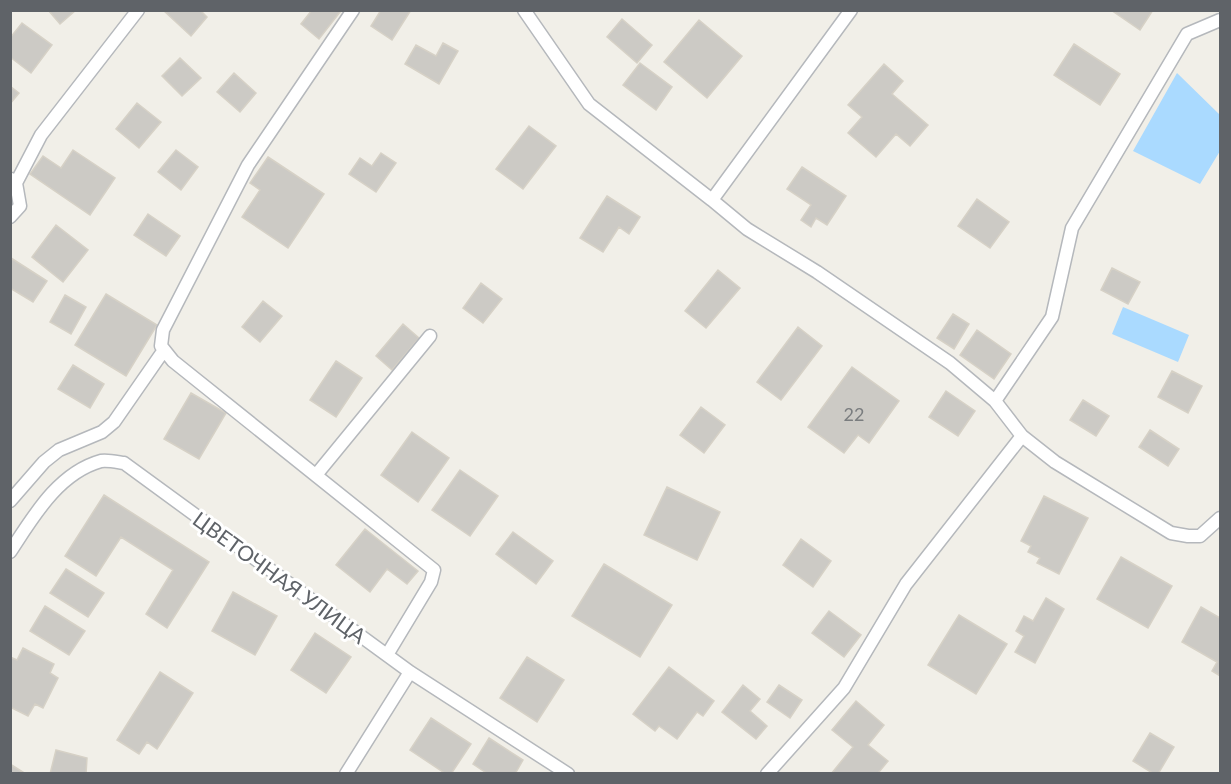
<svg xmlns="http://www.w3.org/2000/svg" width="1231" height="784" font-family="Lato,sans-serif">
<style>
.water{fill:#aadaff}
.building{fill:#cccac5;stroke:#d6d1c6;stroke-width:1.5}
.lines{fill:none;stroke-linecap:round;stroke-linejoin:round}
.service-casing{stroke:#b5b8bc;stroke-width:15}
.service{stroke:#fff;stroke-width:12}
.labels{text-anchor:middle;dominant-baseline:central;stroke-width:6;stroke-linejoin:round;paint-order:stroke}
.number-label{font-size:18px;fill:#7a7d7f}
.street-label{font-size:21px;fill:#5f6368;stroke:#fff}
</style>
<rect width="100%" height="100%" fill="#f1efe8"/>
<!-- water -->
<path class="water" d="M 1177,73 L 1220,115 L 1220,151 L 1200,184 L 1133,151 Z
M 1123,307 L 1189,335 L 1178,362 L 1112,334 Z"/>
<!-- building -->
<path class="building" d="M 48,10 L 76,10 L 60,24 Z
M 163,10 L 200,10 L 207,17 L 191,36 Z
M 312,10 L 338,10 L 340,12 L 319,39 L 301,24 Z
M 381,10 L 411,10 L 392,40 L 371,26 Z
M 1111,10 L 1153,10 L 1140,30 Z
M 622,19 L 652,45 L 637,63 L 607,37 Z
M 699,20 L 742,56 L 707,98 L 664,62 Z
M 22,23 L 52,45 L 31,73 L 10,57 L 10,38 Z
M 443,43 L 458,51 L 439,84 L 405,64 L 416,45 L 436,56 Z
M 1074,44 L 1120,74 L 1100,105 L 1054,75 Z
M 180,58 L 201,78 L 182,96 L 162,76 Z
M 640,63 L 672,87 L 656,110 L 623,85 Z
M 884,64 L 903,81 L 892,94 L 928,125 L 910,146 L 896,134 L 876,157 L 848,133 L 862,117 L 848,105 Z
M 234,73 L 256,93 L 240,112 L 217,92 Z
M 10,86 L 19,93 L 10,104 Z
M 137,103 L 161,122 L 139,148 L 116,129 Z
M 529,126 L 556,146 L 523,189 L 496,169 Z
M 73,150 L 115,178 L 90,215 L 30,174 L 43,156 L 61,168 Z
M 176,150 L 198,167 L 181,190 L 158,172 Z
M 381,153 L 396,163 L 376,192 L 349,174 L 360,158 L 372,166 Z
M 268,157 L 324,194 L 288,248 L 242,217 L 260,190 L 250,183 Z
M 802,167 L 846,196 L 827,225 L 816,218 L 811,227 L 801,220 L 811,205 L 787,189 Z
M 607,196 L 640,217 L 629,234 L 619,227 L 603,252 L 580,238 Z
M 977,199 L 1009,222 L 990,248 L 958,226 Z
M 148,214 L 180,236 L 166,256 L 134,235 Z
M 56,225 L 88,250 L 63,282 L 32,257 Z
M 11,258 L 47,281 L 33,302 L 10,288 Z
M 1112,268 L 1140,282 L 1128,304 L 1101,290 Z
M 718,270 L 740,288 L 706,328 L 685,311 Z
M 481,283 L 502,299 L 483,323 L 463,308 Z
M 106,294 L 157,325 L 126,376 L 75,345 Z
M 65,295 L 86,307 L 71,334 L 50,322 Z
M 263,301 L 282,316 L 260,342 L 242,327 Z
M 953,314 L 969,324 L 954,349 L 937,338 Z
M 403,324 L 419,338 L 392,370 L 376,356 Z
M 798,327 L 822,346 L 781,400 L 757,382 Z
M 977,330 L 1011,354 L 994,379 L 960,355 Z
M 336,361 L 362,378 L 336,417 L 310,400 Z
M 73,365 L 104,384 L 90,408 L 58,389 Z
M 852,367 L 899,401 L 869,443 L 858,435 L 844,453 L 808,427 Z
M 1172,371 L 1202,386 L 1188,413 L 1158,397 Z
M 946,391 L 975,411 L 958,436 L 929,417 Z
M 191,393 L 226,413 L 199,459 L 164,439 Z
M 1083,400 L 1109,416 L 1096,436 L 1070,420 Z
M 701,407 L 725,425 L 704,453 L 680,435 Z
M 1150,430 L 1179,449 L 1168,466 L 1139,447 Z
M 412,432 L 449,458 L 418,502 L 381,475 Z
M 460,470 L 498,496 L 470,536 L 432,510 Z
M 667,487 L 720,512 L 697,560 L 644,535 Z
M 104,495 L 209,562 L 167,628 L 146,614 L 173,570 L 121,537 L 96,576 L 65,556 Z
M 1044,496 L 1088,518 L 1059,574 L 1037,563 L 1040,558 L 1028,552 L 1031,546 L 1021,541 Z
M 365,529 L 418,571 L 407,584 L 387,569 L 370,592 L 336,565 Z
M 513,532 L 553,561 L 536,584 L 496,554 Z
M 801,539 L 831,561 L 813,587 L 783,565 Z
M 1121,557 L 1172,586 L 1148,628 L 1097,599 Z
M 604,564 L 672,605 L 640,657 L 572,616 Z
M 66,569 L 104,593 L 88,617 L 50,593 Z
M 233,592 L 277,616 L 255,655 L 212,631 Z
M 1046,598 L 1064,609 L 1035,663 L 1015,652 L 1024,636 L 1016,631 L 1024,616 L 1033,621 Z
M 45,606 L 85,631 L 69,655 L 30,631 Z
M 1201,607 L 1220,618 L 1220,676 L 1212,671 L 1217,662 L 1182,642 Z
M 829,611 L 861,635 L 844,657 L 812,633 Z
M 959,615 L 1007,644 L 976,694 L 928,665 Z
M 315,633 L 351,657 L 326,693 L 291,670 Z
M 23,648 L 54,664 L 50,673 L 58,678 L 43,708 L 35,704 L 28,716 L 10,707 L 10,657 L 17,660 Z
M 527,657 L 564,680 L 537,722 L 500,698 Z
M 669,667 L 714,701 L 703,716 L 697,712 L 677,739 L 659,726 L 655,731 L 633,714 Z
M 160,672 L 193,693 L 157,749 L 147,742 L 139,754 L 117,740 Z
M 743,685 L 760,699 L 750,711 L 767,726 L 756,739 L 722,712 Z
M 779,685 L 802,700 L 790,718 L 767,702 Z
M 856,701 L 884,725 L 868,745 L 888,761 L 879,772 L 881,774 L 831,774 L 853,747 L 832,730 Z
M 431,718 L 471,744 L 451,774 L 446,774 L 410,750 Z
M 1150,733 L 1174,747 L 1158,774 L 1154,774 L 1133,761 Z
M 489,738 L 523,760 L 515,774 L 488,774 L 473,764 Z
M 56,750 L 87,758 L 86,774 L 50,774 Z
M 10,764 L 26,774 L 10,774 Z"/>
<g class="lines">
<defs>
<path id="service" d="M 353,10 L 248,165 L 163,330 L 161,346 L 173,361 L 434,570 L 431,582 L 387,655
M 524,10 L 589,104 L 712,200 L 747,229 L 817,272 L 950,363 L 995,401
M 1220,20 L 1187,34 L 1072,228 L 1052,317 L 995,401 L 1022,436 L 1055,462 L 1171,533 L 1188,536 L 1200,536 L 1220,518
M 16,183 L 41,135 L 138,10
M 712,200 L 851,10
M 10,217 L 20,206 L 16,183 L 11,179
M 316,475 L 430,336
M 10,501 L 44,462 L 59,450 L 102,432 L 114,422 L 164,350
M 10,552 C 33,517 58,473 101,461 C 108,460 117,462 124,463 L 410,672 L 568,774
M 346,774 L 410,672
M 767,774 L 844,688 L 906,584 L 1022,436"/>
</defs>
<!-- service casing -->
<use href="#service" class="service-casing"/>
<!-- service -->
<use href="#service" class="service"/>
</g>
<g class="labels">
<!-- number labels -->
<g class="number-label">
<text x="854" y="414">22</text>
</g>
<!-- street labels -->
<g class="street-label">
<text transform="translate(280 577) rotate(36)">ЦВЕТОЧНАЯ УЛИЦА</text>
</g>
</g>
<!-- border -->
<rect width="1231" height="784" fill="none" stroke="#5f6368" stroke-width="24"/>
</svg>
